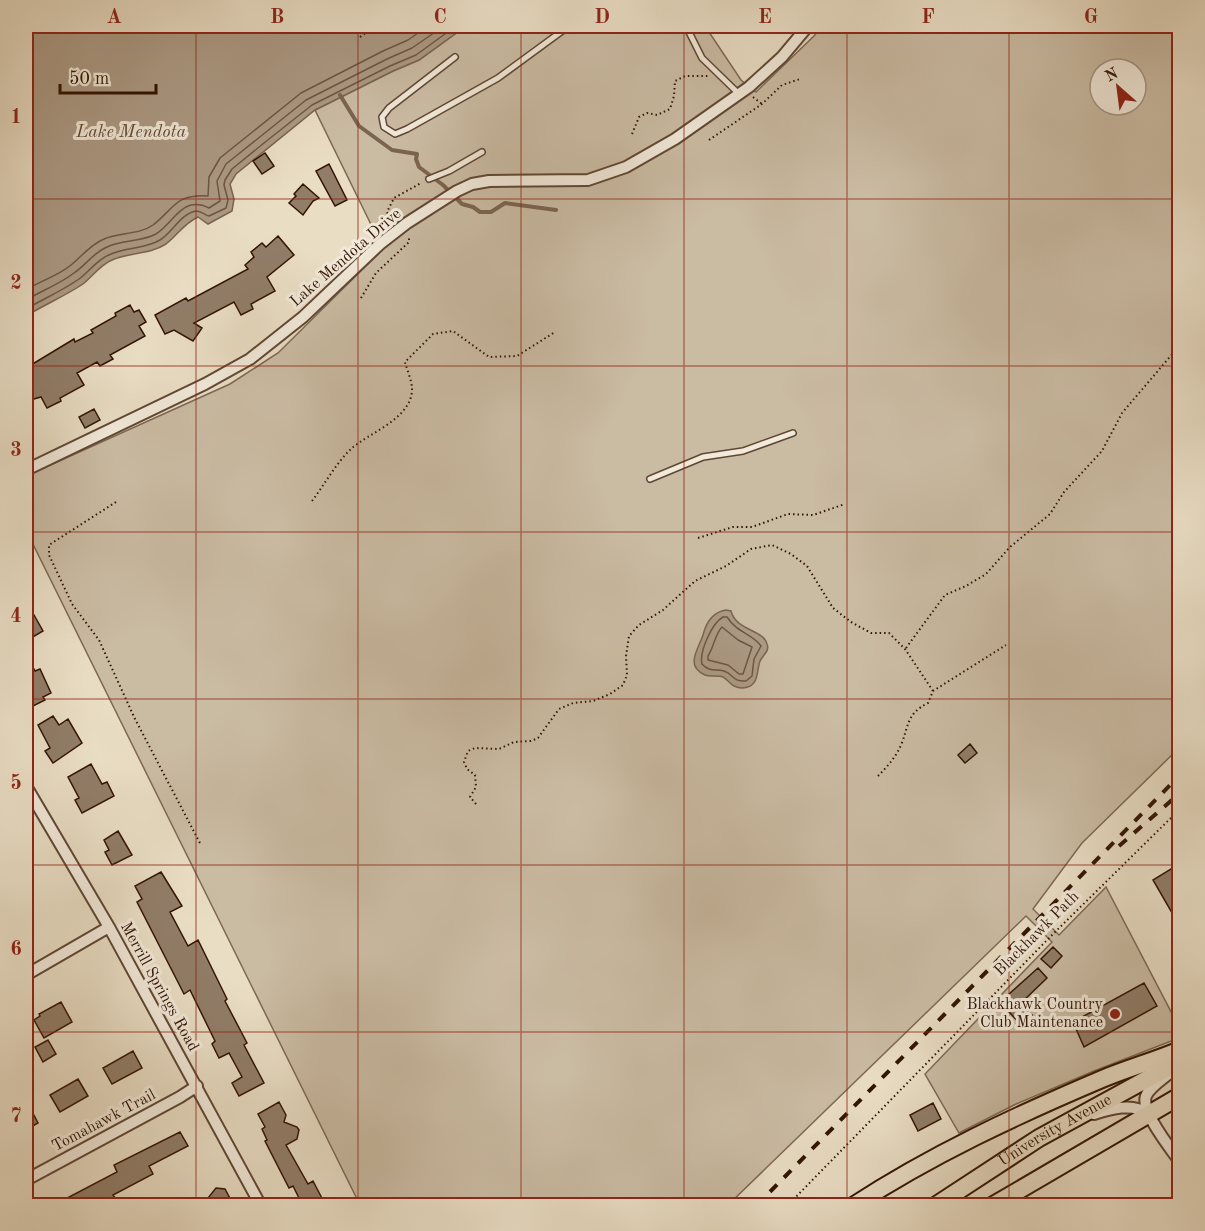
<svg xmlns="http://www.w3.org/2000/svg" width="1205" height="1231" font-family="'Old Standard TT',serif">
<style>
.green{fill:#cabba3;stroke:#7e6854;stroke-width:1.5;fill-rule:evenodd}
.water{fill:#ab9983;stroke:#7b6450;stroke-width:1.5}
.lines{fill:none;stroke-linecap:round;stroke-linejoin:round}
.shore{stroke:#6e5644;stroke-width:1.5}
.stream{stroke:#7b6450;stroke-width:4}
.building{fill:#917d68;stroke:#321404;stroke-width:1.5}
.lane-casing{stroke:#604634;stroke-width:8}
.street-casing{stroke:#604634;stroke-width:14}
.primary-casing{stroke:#321404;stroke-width:20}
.path{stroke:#321404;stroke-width:2;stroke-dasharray:1.5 3;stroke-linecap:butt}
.lane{stroke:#f1e9d9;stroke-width:5}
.street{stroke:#f1e9d9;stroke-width:10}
.primary{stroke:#e9ddc4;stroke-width:16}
.rail{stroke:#321404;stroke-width:4;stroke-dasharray:10 10;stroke-linecap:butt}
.grid{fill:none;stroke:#8f2418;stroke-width:1.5;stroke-opacity:0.55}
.poi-dot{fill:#8f2418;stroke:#f1e9d9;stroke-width:2}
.labels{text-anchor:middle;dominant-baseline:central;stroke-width:6;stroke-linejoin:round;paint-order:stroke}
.street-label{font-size:16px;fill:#321404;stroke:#f1e9d9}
.poi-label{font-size:16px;fill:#321404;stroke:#f1e9d9;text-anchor:end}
.water-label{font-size:18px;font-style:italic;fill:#624937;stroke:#f1e9d9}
.neatline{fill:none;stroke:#8f2418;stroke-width:2}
.grid-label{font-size:20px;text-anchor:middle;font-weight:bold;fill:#8f2418}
</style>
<rect width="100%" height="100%" fill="#e9ddc4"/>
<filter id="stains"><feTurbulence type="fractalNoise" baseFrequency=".00333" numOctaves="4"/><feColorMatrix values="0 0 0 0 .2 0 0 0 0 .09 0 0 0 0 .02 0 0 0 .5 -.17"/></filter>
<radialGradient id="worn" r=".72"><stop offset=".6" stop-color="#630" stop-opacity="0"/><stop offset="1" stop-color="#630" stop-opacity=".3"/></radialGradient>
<!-- green -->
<path class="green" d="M 466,26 L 705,26 L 741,80 L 756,92 L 814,36 L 822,26 L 1179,26 L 1179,748 L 1082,843 L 1033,909 L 1059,935 L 1106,887 L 1179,1027 L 1179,1038 L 1094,1071 L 1016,1104 L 959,1133 L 925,1074 L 1052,942 L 1026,916 L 728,1205 L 360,1205 L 26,530 L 26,476 L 230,384 L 278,353 L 383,249 L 315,110 L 393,71 L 419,60 ZM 1100,69 L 1136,69 L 1136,105 L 1100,105 Z"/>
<!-- water -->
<path class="water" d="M 26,26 L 466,26 L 419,60 L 393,71 L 315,110 L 236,174 L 230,184 L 234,199 L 232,211 L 208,224 L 198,217 C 183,224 178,235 166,244 C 149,255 129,252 112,260 C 100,265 93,276 83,284 C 65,296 44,305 26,316 Z
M 726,610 L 731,611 C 736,631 763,629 767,644 C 770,651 763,655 760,661 C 756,672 760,687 742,688 C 738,688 738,688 734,686 C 730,684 727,679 723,677 C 718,675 711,677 705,675 C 684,666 699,648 703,635 C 706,623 713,612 726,610 Z"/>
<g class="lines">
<!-- shore -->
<path class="shore" d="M 26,290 C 40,281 58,276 71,265 C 82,256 90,245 104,239 C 119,232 139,235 153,225 C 175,208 175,194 208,196 L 209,177 L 220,158 L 301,93 L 383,51 L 408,40 L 428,26
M 26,300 C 41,291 60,284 74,273 C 86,265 93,253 107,247 C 122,240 141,242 156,234 C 175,222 182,195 209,208 L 220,201 L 217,181 L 226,164 L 306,100 L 387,59 L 412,48 L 444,26
M 26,309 C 43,299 62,291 79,279 C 90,271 97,259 111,254 C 127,247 145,249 160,240 C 173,232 180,214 196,211 C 201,211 205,215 209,216 L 226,208 L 228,200 L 224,185 L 225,180 L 232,169 L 264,143 L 312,105 L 390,66 L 416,55 L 456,26
M 723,617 L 727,617 C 738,634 752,633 761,646 L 754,659 L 752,676 L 746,681 C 732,682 734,674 724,671 C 715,669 709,672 702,664 C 699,652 712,623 723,617 Z
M 722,627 L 738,640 L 752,647 L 743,674 L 739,674 L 728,665 L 708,660 L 708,656 C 714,647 715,634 722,627 Z"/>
<!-- stream -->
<path class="stream" d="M 340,95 L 359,126 L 392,150 L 417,154 L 416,159 L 419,167 L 443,185 L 462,204 L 473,207 L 480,212 L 491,212 L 505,203 L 556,210"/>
</g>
<!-- building -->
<path class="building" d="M 265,153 L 274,166 L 262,174 L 253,161 Z
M 329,164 L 347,200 L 335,206 L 316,171 Z
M 303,184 L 319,198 L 313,201 L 303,215 L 289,203 L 296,196 L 294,194 Z
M 278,236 L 294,255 L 267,277 L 275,291 L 251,304 L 253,309 L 241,315 L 234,302 L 194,323 L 202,328 L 193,341 L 174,330 L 165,334 L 155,315 L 186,298 L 188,301 L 248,269 L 245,265 L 254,257 L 251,252 L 262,243 L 266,247 Z
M 130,305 L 134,312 L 139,310 L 146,322 L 139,326 L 145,336 L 110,355 L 113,359 L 100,366 L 97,362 L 77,373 L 84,385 L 60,398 L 61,401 L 47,408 L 41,397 L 30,400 L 26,393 L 26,368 L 74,339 L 75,342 L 93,333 L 91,330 L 116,316 L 115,313 Z
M 94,409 L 100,420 L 85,428 L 79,417 Z
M 34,615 L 43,631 L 26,641 L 26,620 Z
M 26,654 L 35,671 L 40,669 L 51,693 L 43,697 L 45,700 L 29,708 L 26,702 Z
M 53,716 L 59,725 L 68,719 L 82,743 L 53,763 L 45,751 L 50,748 L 38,725 Z
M 970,744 L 977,753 L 965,763 L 958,755 Z
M 91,764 L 102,784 L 107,782 L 114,796 L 82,813 L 75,800 L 79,798 L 68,777 Z
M 118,831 L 132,855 L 112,865 L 105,852 L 109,850 L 104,840 Z
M 1179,864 L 1179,925 L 1153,880 Z
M 161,872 L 182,906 L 170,912 L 188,946 L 198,940 L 227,999 L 225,1001 L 247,1043 L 244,1045 L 264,1083 L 239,1096 L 232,1083 L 242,1077 L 229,1053 L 219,1058 L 212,1044 L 215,1041 L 190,990 L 184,994 L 137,902 L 142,899 L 135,886 Z
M 1053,947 L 1062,956 L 1051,968 L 1041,959 Z
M 1038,968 L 1047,978 L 1021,1003 L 1032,1015 L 1021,1025 L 1000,1002 Z
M 1144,983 L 1157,1006 L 1084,1047 L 1073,1022 Z
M 61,1002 L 72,1022 L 44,1038 L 34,1020 L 40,1016 L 39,1014 Z
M 48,1040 L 56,1054 L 43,1062 L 35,1047 Z
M 133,1051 L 142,1068 L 112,1084 L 103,1068 Z
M 78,1079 L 88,1096 L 60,1112 L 50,1095 Z
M 26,1100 L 38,1123 L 26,1130 Z
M 279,1102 L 286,1115 L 284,1122 L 297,1127 L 299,1130 L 297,1139 L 286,1145 L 308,1184 L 313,1181 L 326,1206 L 303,1206 L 293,1186 L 289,1188 L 265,1141 L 267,1140 L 262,1129 L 265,1127 L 258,1114 Z
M 933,1103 L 941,1119 L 918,1131 L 910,1115 Z
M 180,1132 L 188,1146 L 149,1166 L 153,1174 L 113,1195 L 115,1198 L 100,1206 L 52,1206 L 117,1172 L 114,1165 Z
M 216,1188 L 225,1189 L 234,1206 L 212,1206 L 208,1198 Z"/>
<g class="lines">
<defs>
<path id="lane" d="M 686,26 L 702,58 L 739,94
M 455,57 L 389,108 L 382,117 L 384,127 L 395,134 L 407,129 L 498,78 L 569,26
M 429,179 L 449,171 L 482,152
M 650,479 L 703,457 L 743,451 L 793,433"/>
<path id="street" d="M 26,470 L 205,384 L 250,359 L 303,317 L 380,244 L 407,223 L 457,191 L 472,184 L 489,181 L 588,180 L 626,167 L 675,139 L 749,87 L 782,57 L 808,26
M 26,786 L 109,927 L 261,1206
M 26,975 L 109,927
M 1173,1070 C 1165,1078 1150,1086 1146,1096 C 1140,1111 1171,1149 1180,1162
M 1094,1114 C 1110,1109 1133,1102 1148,1114
M 26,1180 L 180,1097 L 197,1086"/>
<g id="primary">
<path d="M 853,1206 C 931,1155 1017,1115 1102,1079 C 1128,1068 1154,1061 1180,1050"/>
<path id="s1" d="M 935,1206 L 1039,1138 L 1180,1061"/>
<path d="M 992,1206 L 1180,1096"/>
</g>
</defs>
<!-- lane casing -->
<use href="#lane" class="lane-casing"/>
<!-- street casing -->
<use href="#street" class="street-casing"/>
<!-- primary casing -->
<use href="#primary" class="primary-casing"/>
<!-- path -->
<path class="path" d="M 443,26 L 452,36
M 360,37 L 375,26
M 753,97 L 762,104
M 632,134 L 639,117 L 647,113 L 657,115 L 670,109 L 674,96 L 675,81 L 685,76 L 708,76
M 709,140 L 762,104 L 782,85 L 800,79
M 391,222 L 387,212 L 394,198 L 421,183
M 361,298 L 376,273 L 409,242 L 409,238
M 312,501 C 325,484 336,463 351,449 C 368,433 412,419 412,389 C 412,381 407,370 405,362 L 433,334 L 453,331 L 489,357 L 517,356 L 555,332
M 116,502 L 49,545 L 49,555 L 72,604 L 99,640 L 135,719 L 201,845
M 698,538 L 733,527 L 752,527 L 788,514 L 813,515 L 845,504
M 906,648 L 945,595 L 966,586 L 986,574 L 1010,547 L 1050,514 L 1064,492 L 1102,451 L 1122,413 L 1180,345
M 878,776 C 887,767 896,757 901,745 C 909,726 906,714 928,703 L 933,691 L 1006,645
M 476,804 L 470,797 L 476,787 L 475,775 L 467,769 L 464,762 L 468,751 L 475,748 L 499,749 L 514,742 L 531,741 L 538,738 L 559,709 L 573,703 L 593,701 L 610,694 L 623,685 L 627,675 L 626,656 L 629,636 L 639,625 L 663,610 L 695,581 L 726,566 L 751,549 L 772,545 L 791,554 L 807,566 L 833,608 L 851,622 L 871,633 L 889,633 L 905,649 L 933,691
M 787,1206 L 1052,935 L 1180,809"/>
<!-- lane -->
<use href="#lane" class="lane"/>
<!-- street -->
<use href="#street" class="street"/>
<!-- primary -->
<use href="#primary" class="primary"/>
<!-- rail -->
<path class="rail" d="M 1119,846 L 1180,793
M 756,1206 L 1180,775"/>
</g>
<!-- grid -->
<path class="grid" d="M 196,26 L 196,1206M 358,26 L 358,1206M 521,26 L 521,1206M 684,26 L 684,1206M 847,26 L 847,1206M 1009,26 L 1009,1206M 26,199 L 1180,199M 26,366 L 1180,366M 26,532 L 1180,532M 26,699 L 1180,699M 26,865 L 1180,865M 26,1032 L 1180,1032"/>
<!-- markers -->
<circle class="poi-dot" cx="1115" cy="1014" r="6"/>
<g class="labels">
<!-- street labels -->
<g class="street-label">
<text transform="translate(346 258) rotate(-41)">Lake Mendota Drive</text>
<text transform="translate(1037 934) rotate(-45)">Blackhawk Path</text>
<text transform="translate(159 987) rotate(61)">Merrill Springs Road</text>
<text transform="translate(104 1121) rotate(-28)">Tomahawk Trail</text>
<text stroke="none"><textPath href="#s1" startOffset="142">University Avenue</textPath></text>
</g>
<!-- poi labels -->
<g class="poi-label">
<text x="1103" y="1005">Blackhawk Country<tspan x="1103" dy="18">Club Maintenance</tspan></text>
</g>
<!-- water labels -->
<g class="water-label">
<text x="131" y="132">Lake Mendota</text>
</g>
</g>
<!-- margin -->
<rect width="1205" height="1231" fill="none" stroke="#e9ddc4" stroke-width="66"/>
<!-- north arrow -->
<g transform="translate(1118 87) rotate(332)"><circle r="28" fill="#f1e9d9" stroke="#a59484" stroke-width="1.5"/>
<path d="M0-4.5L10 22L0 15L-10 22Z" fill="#8f2418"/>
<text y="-9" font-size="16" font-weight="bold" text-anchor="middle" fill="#321404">N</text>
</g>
<!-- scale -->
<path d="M60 84v9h96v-9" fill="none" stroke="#321404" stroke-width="3"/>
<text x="69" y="84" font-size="18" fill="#321404" stroke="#f1e9d9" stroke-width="4.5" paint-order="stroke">50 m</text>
<rect x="33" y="33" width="1139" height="1165" class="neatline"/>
<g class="grid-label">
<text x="114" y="23">A</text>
<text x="277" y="23">B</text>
<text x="440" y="23">C</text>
<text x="602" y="23">D</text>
<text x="765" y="23">E</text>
<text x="928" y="23">F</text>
<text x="1091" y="23">G</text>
<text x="16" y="123">1</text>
<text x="16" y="289">2</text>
<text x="16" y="456">3</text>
<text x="16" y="622">4</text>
<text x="16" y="789">5</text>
<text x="16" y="955">6</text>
<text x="16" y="1122">7</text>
</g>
<rect width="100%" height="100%" filter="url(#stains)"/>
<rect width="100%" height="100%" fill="url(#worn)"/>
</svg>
